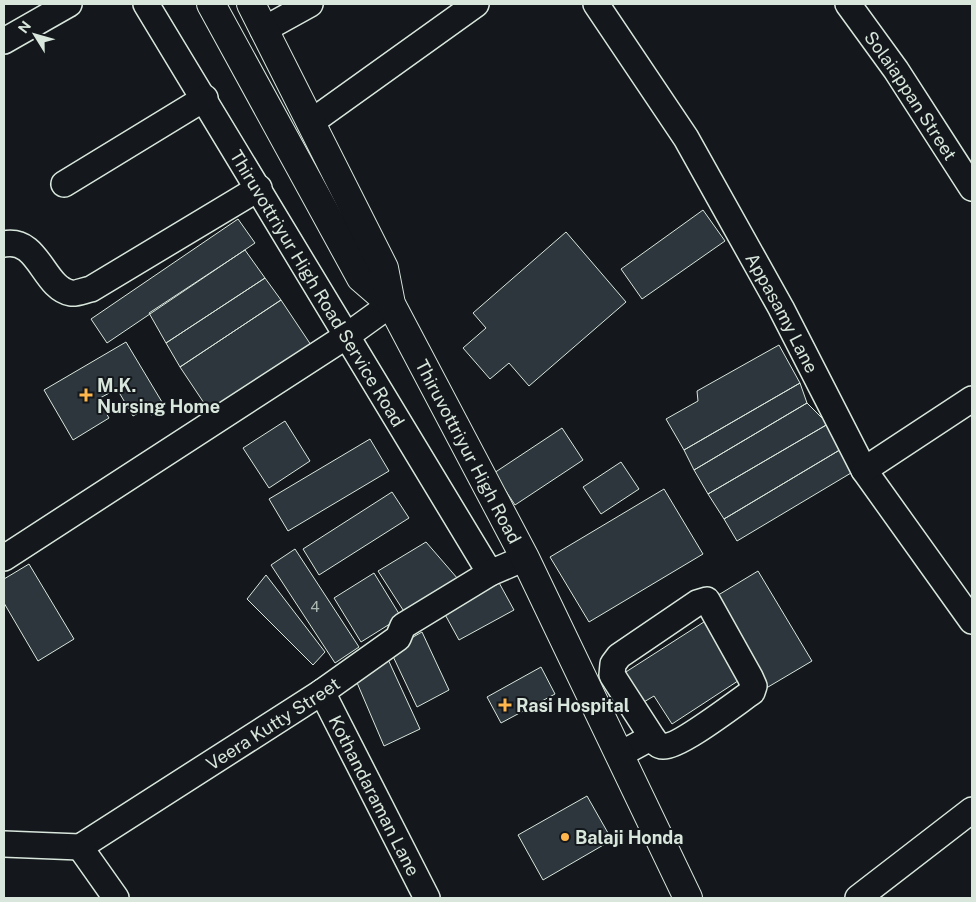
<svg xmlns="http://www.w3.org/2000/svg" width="976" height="902" font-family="'Public Sans',sans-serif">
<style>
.building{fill:#2c363c;stroke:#d8e6dc}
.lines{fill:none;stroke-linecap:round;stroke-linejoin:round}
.minor-casing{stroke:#d8e6dc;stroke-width:28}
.major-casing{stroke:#d8e6dc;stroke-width:30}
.minor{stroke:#14181c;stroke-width:25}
.major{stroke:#14181c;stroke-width:28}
.poi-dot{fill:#ffb74d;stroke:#14181c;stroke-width:2}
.labels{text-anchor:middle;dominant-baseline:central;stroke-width:4;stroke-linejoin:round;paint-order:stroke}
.number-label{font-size:15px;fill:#adbab4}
.street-label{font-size:18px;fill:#d8e6dc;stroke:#14181c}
.poi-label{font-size:18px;font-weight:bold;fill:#d8e6dc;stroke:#14181c;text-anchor:start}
</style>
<rect width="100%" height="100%" fill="#14181c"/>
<!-- building -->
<path class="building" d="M 703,210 L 725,241 L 642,299 L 621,269 Z
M 238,219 L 255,243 L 107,343 L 91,319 Z
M 566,232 L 626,302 L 529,386 L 509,363 L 490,379 L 463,348 L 486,328 L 473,313 Z
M 245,250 L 265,278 L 166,343 L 149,313 Z
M 265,278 L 281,300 L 180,367 L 166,343 Z
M 281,300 L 311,345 L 210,412 L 180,367 Z
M 126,342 L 165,407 L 151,415 L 147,408 L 133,416 L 117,389 L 98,399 L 109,418 L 73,440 L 44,390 Z
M 779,345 L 800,383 L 684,450 L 666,419 L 698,401 L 697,391 Z
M 800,383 L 807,403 L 694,470 L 684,450 Z
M 807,403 L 828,424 L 708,494 L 694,470 Z
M 285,421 L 310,461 L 269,488 L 243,448 Z
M 828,424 L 843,448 L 724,519 L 708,494 Z
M 562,428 L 583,460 L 515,505 L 494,473 Z
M 370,439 L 389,471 L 288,531 L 269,499 Z
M 843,448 L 856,470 L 737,541 L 724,519 Z
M 621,462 L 639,489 L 601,514 L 583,487 Z
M 664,489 L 703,554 L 589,622 L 550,557 Z
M 392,492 L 409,518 L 319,575 L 303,549 Z
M 426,542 L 458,579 L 405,613 L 378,571 Z
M 295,549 L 359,647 L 335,663 L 271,565 Z
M 29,564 L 74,639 L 38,661 L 4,603 L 4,579 Z
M 758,571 L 812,661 L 763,690 L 710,600 Z
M 374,573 L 401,617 L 361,642 L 334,598 Z
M 266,575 L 325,652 L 313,665 L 247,599 Z
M 497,579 L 514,610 L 459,640 L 442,609 Z
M 707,620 L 744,677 L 672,724 L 654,696 L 637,706 L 618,677 Z
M 422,632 L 449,690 L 417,707 L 390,650 Z
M 386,655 L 420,729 L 384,746 L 355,678 Z
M 541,667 L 555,694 L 501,723 L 487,697 Z
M 587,796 L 612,840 L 543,880 L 518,835 Z"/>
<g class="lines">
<defs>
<g id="minor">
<path id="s1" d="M 146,4 L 490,573"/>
<path id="s2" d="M 596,4 L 686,138 L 781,308 L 864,470 L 972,621"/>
<path id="s3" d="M 848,4 L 896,70 L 972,188"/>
<path d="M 263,30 L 310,4"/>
<path d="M 4,41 L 69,4"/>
<path d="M 310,123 L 476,4"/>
<path d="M 64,184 L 205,98"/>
<path d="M 4,244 C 39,237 43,288 71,293 C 77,294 85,290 91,289 L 259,188"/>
<path d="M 864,470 L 972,399"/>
<path d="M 4,558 L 348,335 L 391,304"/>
<path id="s4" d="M 322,692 L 427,898"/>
<path d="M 619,755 L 652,737 L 612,675 L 613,664 L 619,656 L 697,603 L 707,600 L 750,677 L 754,686 L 752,692 C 736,703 678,748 663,746 C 657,746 655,741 652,737"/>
<path id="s5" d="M 4,844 L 80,847 L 322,692 L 398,638 L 403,626 L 490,573 L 525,558"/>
<path d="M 80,847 L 116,898"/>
<path d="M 858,898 L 972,810"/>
</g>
<g id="major">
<path d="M 211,4 L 361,278 L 391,304"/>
<path id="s6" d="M 251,4 L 384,268 L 391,304 L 525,558 L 688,898"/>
</g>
</defs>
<!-- minor casing -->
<use href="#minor" class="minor-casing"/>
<!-- major casing -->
<use href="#major" class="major-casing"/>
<!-- minor -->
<use href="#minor" class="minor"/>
<!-- major -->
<use href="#major" class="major"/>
</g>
<!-- markers -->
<g class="poi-dot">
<path d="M83.5 387.5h5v5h5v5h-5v5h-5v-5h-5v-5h5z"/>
<path d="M502.5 697.5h5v5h5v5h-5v5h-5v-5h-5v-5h5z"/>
<circle cx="565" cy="837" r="5"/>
</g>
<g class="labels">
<!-- number labels -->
<g class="number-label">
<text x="315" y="606">4</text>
</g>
<!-- street labels -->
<g class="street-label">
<text stroke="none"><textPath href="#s3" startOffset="111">Solaiappan Street</textPath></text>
<text stroke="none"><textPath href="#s1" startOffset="332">Thiruvottriyur High Road Service Road</textPath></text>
<text stroke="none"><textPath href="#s2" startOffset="361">Appasamy Lane</textPath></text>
<text stroke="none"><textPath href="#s6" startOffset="499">Thiruvottriyur High Road</textPath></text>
<text stroke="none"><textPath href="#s5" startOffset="305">Veera Kutty Street</textPath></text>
<text stroke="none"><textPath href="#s4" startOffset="116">Kothandaraman Lane</textPath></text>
</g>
<!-- poi labels -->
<g class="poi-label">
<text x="97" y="385">M.K.<tspan x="97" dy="21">Nursing Home</tspan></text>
<text x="516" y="705">Rasi Hospital</text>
<text x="575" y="837">Balaji Honda</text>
</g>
</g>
<!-- border -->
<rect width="976" height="902" fill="none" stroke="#d8e6dc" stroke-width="10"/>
<!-- north arrow -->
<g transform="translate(35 35) rotate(307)" stroke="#14181c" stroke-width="4" paint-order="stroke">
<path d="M0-4L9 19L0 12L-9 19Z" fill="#d8e6dc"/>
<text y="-8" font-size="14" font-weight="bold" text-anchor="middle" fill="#d8e6dc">N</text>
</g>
</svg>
